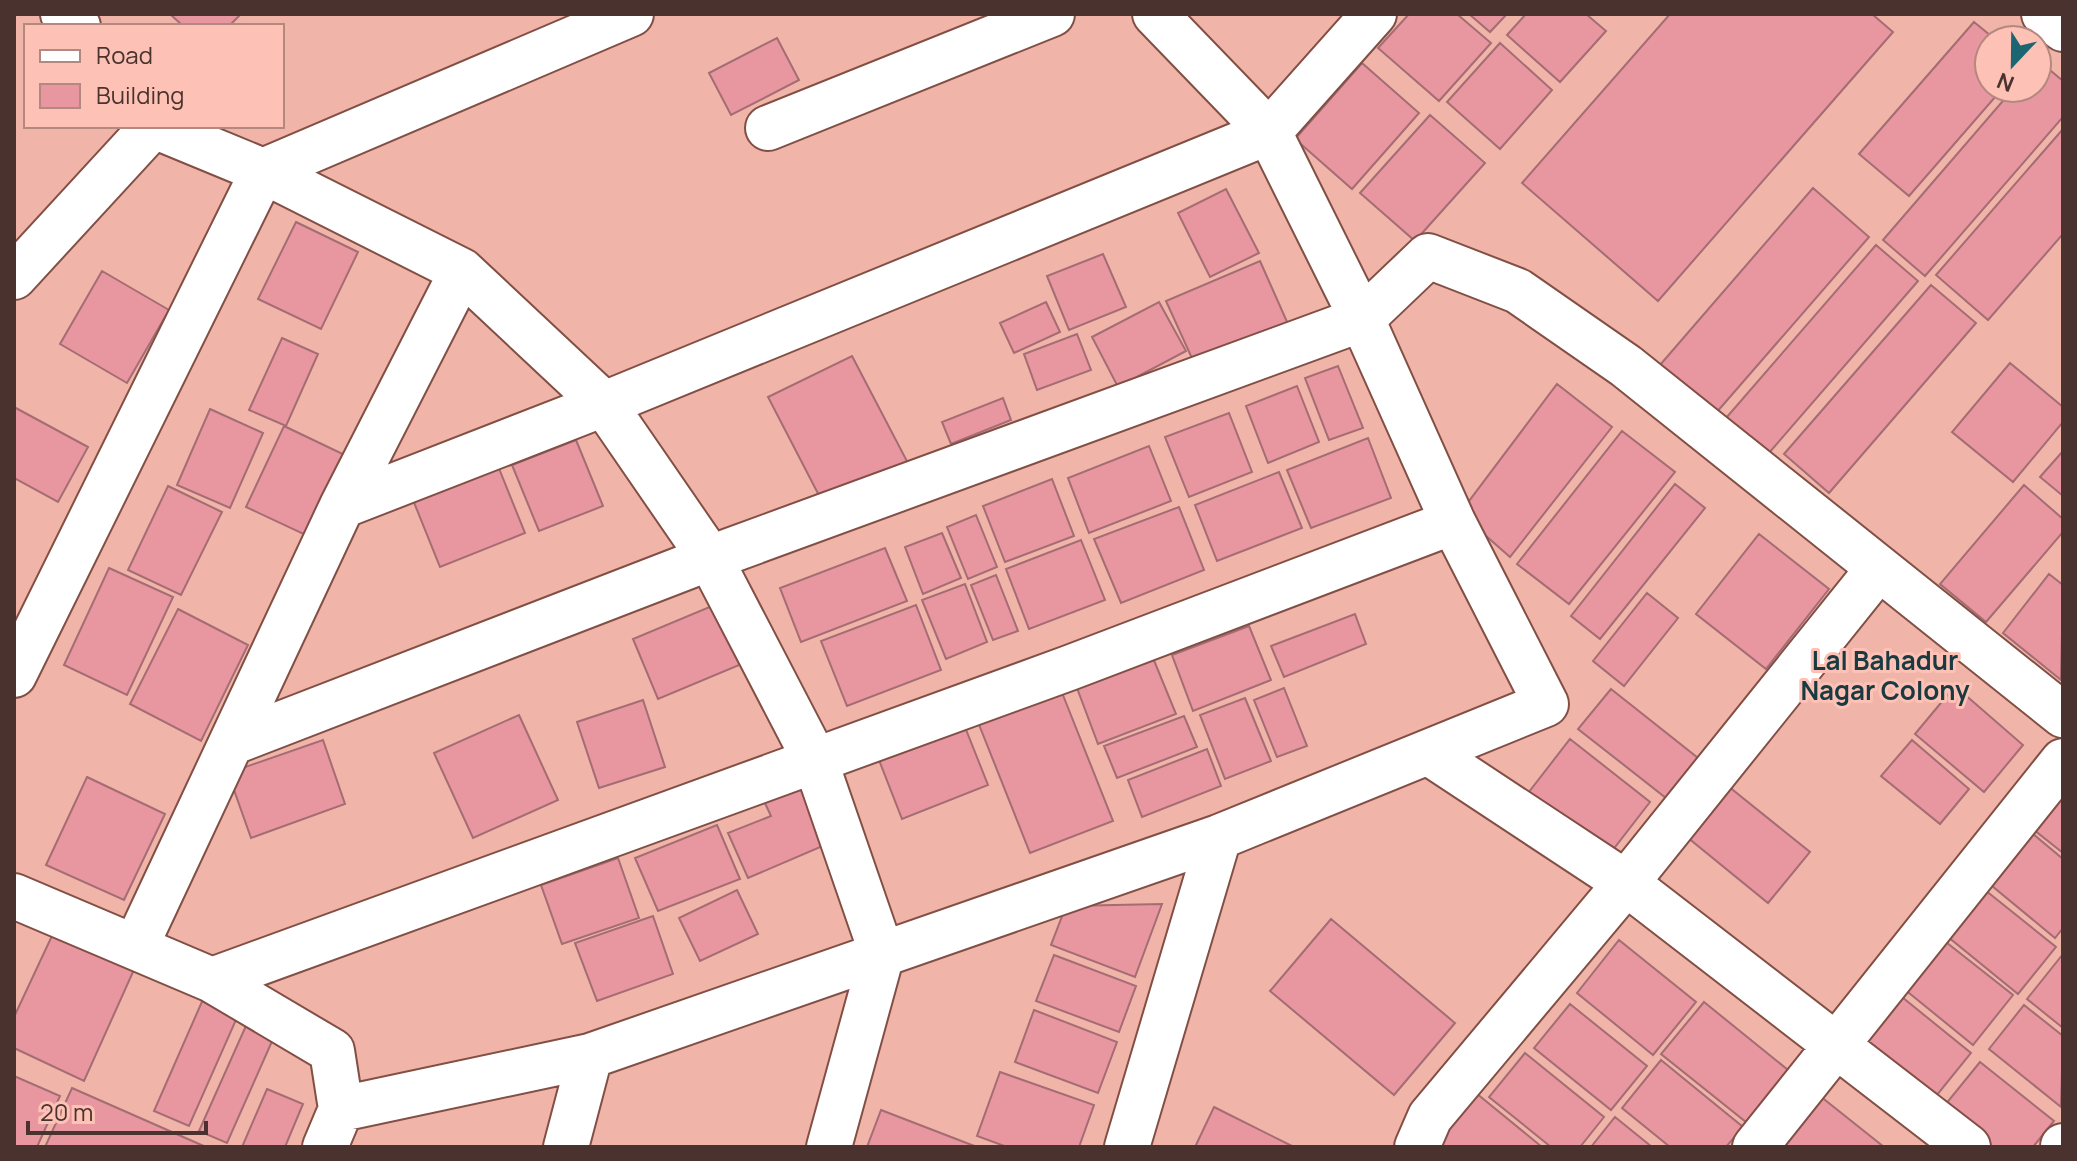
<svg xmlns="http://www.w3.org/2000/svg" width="2077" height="1161" font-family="Manrope,sans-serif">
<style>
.building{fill:#e896a0;stroke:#a46c73;stroke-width:2}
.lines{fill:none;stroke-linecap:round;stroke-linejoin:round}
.minor-casing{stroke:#824f45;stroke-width:48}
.minor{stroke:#fff;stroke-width:44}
.labels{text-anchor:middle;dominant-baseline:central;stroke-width:6;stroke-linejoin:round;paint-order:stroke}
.neighbourhood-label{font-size:26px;font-weight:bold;fill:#193a40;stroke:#fdc1b5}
</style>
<rect width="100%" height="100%" fill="#f0b5a8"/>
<!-- building -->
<path class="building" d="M 170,14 L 241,14 L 229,26 L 183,26 Z
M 1409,14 L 1457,14 L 1491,43 L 1439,101 L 1378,48 Z
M 1469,14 L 1507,14 L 1490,32 Z
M 1526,14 L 1586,14 L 1606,31 L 1560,82 L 1507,35 Z
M 1670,14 L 1872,14 L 1893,32 L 1658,301 L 1522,183 Z
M 1974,22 L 1996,40 L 1989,40 L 1989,88 L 2003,88 L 1909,196 L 1859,154 Z
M 777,38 L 799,80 L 731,115 L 709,73 Z
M 1500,43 L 1552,90 L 1500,149 L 1447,102 Z
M 2038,60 L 2063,81 L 2063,117 L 1925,276 L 1883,240 L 2014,88 L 2037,88 Z
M 1362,63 L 1419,113 L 1352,189 L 1295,139 Z
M 1430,115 L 1485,163 L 1415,241 L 1360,193 Z
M 2063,129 L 2063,234 L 1988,320 L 1936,275 Z
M 1813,188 L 1869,237 L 1716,413 L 1660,365 Z
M 1226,189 L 1259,253 L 1210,277 L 1178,213 Z
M 296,222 L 358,252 L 321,329 L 258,299 Z
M 1876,245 L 1918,281 L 1762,461 L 1720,425 Z
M 1103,254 L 1126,307 L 1069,330 L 1047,276 Z
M 1260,261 L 1288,324 L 1195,365 L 1166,301 Z
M 102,271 L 169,310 L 127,383 L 60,344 Z
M 1931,285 L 1976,323 L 1829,493 L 1784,454 Z
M 1046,302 L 1060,332 L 1014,353 L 1000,323 Z
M 1159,302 L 1186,351 L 1118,387 L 1092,337 Z
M 1077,334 L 1091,370 L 1037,390 L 1024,354 Z
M 282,338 L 318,354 L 286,426 L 249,410 Z
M 852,356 L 910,467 L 826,509 L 768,397 Z
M 2010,363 L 2063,407 L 2063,422 L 2013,482 L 1952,432 Z
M 1338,366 L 1363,428 L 1329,440 L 1305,378 Z
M 1557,384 L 1612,427 L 1510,557 L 1460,513 Z
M 1297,386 L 1319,442 L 1268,463 L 1246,406 Z
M 1003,398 L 1011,420 L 951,444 L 942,422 Z
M 14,407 L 88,447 L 58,502 L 14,478 Z
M 210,409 L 263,433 L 230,508 L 177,485 Z
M 1229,413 L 1252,472 L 1189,497 L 1165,437 Z
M 284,426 L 349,457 L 312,538 L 246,507 Z
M 1622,431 L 1675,472 L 1569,604 L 1517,564 Z
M 1368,438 L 1391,498 L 1311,528 L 1287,470 Z
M 576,440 L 603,506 L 539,531 L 512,465 Z
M 1149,446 L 1171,501 L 1089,533 L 1068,478 Z
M 2063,451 L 2063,496 L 2040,477 Z
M 498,466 L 525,533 L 440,567 L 413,500 Z
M 1279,472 L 1302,528 L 1217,561 L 1195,505 Z
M 1052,479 L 1074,536 L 1005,562 L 983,506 Z
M 1675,484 L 1705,508 L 1600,639 L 1571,616 Z
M 2024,485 L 2063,519 L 2063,532 L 1986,622 L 1940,584 Z
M 168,486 L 222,512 L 181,595 L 128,570 Z
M 1179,507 L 1204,570 L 1121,603 L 1094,539 Z
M 976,515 L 997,567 L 968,579 L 947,527 Z
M 942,533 L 961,578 L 923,594 L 905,547 Z
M 1759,534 L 1829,589 L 1766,669 L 1696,614 Z
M 1081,540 L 1105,600 L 1029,629 L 1006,569 Z
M 885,548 L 907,601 L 801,642 L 780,588 Z
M 109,568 L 173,597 L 127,695 L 64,665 Z
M 2049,574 L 2063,585 L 2061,680 L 2003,633 Z
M 996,575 L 1018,631 L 993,640 L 971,585 Z
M 965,584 L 987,642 L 946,659 L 922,600 Z
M 1647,593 L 1678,618 L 1624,686 L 1593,661 Z
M 719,603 L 744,663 L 658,699 L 633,639 Z
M 916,605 L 941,670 L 847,706 L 821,641 Z
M 178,609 L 248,645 L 201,741 L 130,704 Z
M 1355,614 L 1366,644 L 1284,677 L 1271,646 Z
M 1249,626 L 1271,680 L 1193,711 L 1172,655 Z
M 1153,658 L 1176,714 L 1098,744 L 1077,688 Z
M 1057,680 L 1113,821 L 1030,853 L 974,712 Z
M 1955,686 L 2023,745 L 1984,792 L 1915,734 Z
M 1284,688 L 1307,746 L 1277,757 L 1254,700 Z
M 1611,689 L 1698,758 L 1666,798 L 1578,729 Z
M 1245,698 L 1271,761 L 1225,779 L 1200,715 Z
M 643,700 L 665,767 L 599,788 L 577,722 Z
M 519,715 L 558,800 L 473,838 L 434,753 Z
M 1184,716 L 1197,747 L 1117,778 L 1104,746 Z
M 963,722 L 988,785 L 902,819 L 877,755 Z
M 1570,739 L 1650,802 L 1605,860 L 1525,797 Z
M 323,740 L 345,804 L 251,838 L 228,773 Z
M 1912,740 L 1969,789 L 1940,824 L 1881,776 Z
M 1207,749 L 1221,786 L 1142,817 L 1128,780 Z
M 87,777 L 165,814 L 124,900 L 46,865 Z
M 2063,785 L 2063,853 L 2029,826 Z
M 800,786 L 825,845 L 748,878 L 728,833 L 771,816 L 764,801 Z
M 1728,786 L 1810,852 L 1768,903 L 1687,837 Z
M 717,825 L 740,879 L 658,911 L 635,858 Z
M 2027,829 L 2063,859 L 2063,928 L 2055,938 L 1986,881 Z
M 618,858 L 639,918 L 562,944 L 541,885 Z
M 1980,886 L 2056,947 L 2018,994 L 1942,932 Z
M 737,890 L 758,934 L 700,961 L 679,918 Z
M 1162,904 L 1135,977 L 1051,945 L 1066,906 Z
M 653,916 L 673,974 L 597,1001 L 575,943 Z
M 1331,919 L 1455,1023 L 1394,1095 L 1270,991 Z
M 57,925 L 137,963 L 84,1081 L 14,1048 L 14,1017 Z
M 1937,935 L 2013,995 L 1973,1045 L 1898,984 Z
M 1619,940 L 1696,1002 L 1653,1055 L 1577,993 Z
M 2063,954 L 2063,1028 L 2027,999 Z
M 1054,955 L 1136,986 L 1119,1032 L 1036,1001 Z
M 1897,993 L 1971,1053 L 1928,1106 L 1854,1046 Z
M 204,997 L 239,1013 L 189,1126 L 154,1111 Z
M 1704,1002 L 1788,1070 L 1746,1122 L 1661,1054 Z
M 1570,1004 L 1647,1066 L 1611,1110 L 1534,1048 Z
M 2024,1005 L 2063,1036 L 2061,1107 L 1989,1049 Z
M 1034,1010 L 1117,1042 L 1098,1093 L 1015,1062 Z
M 249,1019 L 277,1030 L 227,1143 L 199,1131 Z
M 1525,1053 L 1604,1117 L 1580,1147 L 1551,1147 L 1489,1097 Z
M 1661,1060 L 1743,1127 L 1726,1147 L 1670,1147 L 1622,1108 Z
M 1980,1062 L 2054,1121 L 2033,1147 L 1974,1147 L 1936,1116 Z
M 1000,1072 L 1094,1105 L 1079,1147 L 1007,1147 L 977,1136 Z
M 14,1076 L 60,1096 L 37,1147 L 14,1147 Z
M 72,1088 L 206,1147 L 45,1147 Z
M 267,1089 L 303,1104 L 285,1147 L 242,1147 Z
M 1815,1092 L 1884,1147 L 1770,1147 Z
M 1476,1093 L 1542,1147 L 1433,1147 Z
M 1214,1107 L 1294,1147 L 1195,1147 Z
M 881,1110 L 977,1147 L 867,1147 Z
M 1615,1117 L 1652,1147 L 1591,1147 Z"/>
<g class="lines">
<defs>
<path id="minor" d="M 63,14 L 78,26
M 2044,14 L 2063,29
M 154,126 L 263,171 L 462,271 L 604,404 L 710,558 L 815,760 L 882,954 L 829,1147
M 768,128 L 1052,14
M 14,277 L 153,126
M 342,506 L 604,404 L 1269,132 L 1374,14
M 14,675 L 263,171 L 631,14
M 231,743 L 710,558 L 1362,319 L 1428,256 L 1518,291 L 1626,366 L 2063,715
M 1429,753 L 1626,883 L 1968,1147
M 14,896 L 212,980 L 332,1051 L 341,1109
M 136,946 L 342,506 L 462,271
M 212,980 L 1069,668 L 1453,522
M 325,1147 L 341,1109 L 590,1056 L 1219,837 L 1546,704 L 1453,522 L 1362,319 L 1269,132 L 1155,14
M 566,1147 L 590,1056
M 1127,1147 L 1219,837
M 1417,1147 L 1430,1117 L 1626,883 L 1879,568
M 1755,1147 L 2063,761
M 2063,1147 L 2063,1146"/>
</defs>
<!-- minor casing -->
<use href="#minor" class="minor-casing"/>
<!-- minor -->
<use href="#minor" class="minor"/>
</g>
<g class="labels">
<!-- neighbourhood labels -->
<g class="neighbourhood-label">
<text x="1885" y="660">Lal Bahadur<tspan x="1885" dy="30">Nagar Colony</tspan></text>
</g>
</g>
<!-- border -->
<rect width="2077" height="1161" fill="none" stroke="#4a332e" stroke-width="32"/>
<!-- legend -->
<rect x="24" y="24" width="260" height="104" fill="#fdc1b5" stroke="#b5887f" stroke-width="2"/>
<rect x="40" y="50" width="40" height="12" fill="#ffffff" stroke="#b5887f" stroke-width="2"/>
<text x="96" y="64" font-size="24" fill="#4a332e">Road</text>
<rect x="40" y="84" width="40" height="24" fill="#e896a0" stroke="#b5887f" stroke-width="2"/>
<text x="96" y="104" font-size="24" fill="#4a332e">Building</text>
<!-- north arrow -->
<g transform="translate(2013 64) rotate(202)"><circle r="38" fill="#fdc1b5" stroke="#b5887f" stroke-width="2"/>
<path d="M0-6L14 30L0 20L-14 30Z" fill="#1c6572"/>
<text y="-12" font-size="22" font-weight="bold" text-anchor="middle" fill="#4a332e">N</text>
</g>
<!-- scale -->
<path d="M28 1121v12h178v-12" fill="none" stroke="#4a332e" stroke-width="4"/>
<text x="40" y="1121" font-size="24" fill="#4a332e" stroke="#fdc1b5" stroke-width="6" paint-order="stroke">20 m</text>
</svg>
